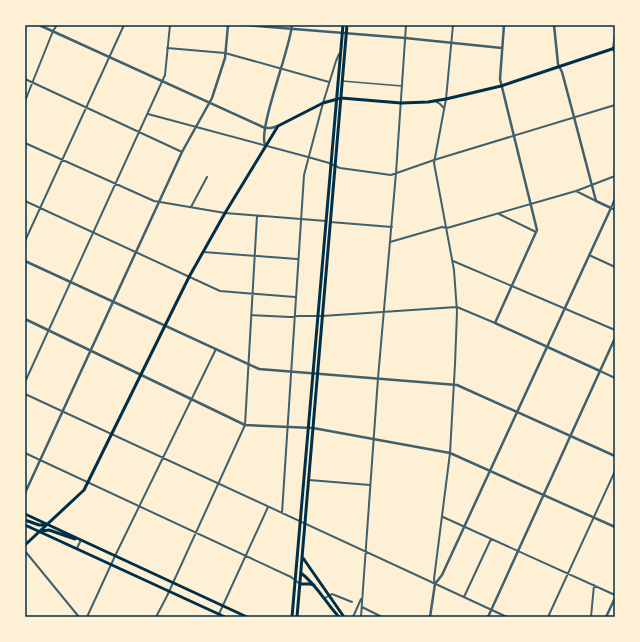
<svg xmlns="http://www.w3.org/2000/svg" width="640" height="642" font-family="'DM Sans',sans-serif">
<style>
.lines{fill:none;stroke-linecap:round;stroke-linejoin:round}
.pedestrian{stroke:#3f606c;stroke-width:1.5}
.minor{stroke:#3f606c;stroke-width:2}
.tertiary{stroke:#3f606c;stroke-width:2.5}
.secondary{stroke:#003049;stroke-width:3}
.neatline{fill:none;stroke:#003049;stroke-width:1.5}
</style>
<rect width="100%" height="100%" fill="#fdf0d5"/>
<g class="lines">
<!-- pedestrian -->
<path class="pedestrian" d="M 342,81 L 402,86"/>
<!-- minor -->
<path class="minor" d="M 615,33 L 613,49 L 615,53
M 167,48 L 225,53 L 329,82
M 25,79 L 182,152
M 25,101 L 53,31 L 57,25
M 435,101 L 440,104 L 444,108
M 148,114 L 308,157 L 329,163 L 340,168 L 391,175 L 434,160 L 615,105
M 25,143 L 154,201 L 225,213 L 326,221
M 576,191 L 596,201
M 615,198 L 611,208 L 615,210
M 25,201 L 220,291 L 295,297
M 191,207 L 207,177
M 499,214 L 536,232
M 330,222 L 392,227
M 25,241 L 124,25
M 390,242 L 442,227 L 447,228 L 576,191 L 615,176
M 203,252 L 297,259
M 589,255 L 615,267
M 453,261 L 615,330
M 251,315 L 290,317 L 298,316 L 322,316 L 457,307 L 495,323
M 600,371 L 615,378
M 25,382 L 165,75 L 170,25
M 25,394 L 507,617
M 25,453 L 291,577 L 300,584
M 309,480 L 370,485
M 282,513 L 304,175 L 323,103 L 336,61 L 339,54
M 443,517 L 615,595
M 77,548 L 81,540
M 25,551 L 79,617
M 435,584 L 434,579 L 450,453 L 455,364 L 457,312 L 454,270 L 434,163 L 446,99 L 453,25
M 464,597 L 491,539
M 325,598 L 332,594 L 352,602
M 362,607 L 382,617
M 219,614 L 268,507
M 87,617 L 115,556 L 216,349
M 156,617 L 167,596 L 245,425 L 257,216
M 353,617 L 361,599
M 361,617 L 378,378 L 396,173 L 406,25
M 548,617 L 615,471
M 591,617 L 594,585"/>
<!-- tertiary -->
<path class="tertiary" d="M 39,25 L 265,128 L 271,128 L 278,126
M 246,25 L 405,38 L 502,48
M 504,25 L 500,79 L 537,230 L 495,323 L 600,371
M 265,145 C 258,129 290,49 292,25
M 25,261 L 259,369 L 457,385 L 615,456
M 25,319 L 245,425 L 313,428 L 450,453 L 615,527
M 25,493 L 182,152 L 212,98 L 225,58 L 228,25
M 430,617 L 435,584 L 442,575 L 611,208 L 596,201 L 574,117 L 562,72 L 558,64 L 554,25
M 488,617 L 615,338
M 606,617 L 615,598"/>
<!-- secondary -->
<path class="secondary" d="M 25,514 L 247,617
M 25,520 L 39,525 L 46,525
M 25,525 L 225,617
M 42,531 L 49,530 L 75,539
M 25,545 L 84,490 L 189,277 L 225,213 L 278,126 L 323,103 L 341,98 L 401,103 L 428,102 L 446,99 L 501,86 L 615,48
M 303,558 L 344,617
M 301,573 C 317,585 325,602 339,617
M 300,584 L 310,584 L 314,585
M 292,617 L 343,25
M 297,617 L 347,25"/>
</g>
<!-- border -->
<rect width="640" height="642" fill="none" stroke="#fdf0d5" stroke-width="52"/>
<rect x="26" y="26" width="588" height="590" class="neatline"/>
</svg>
